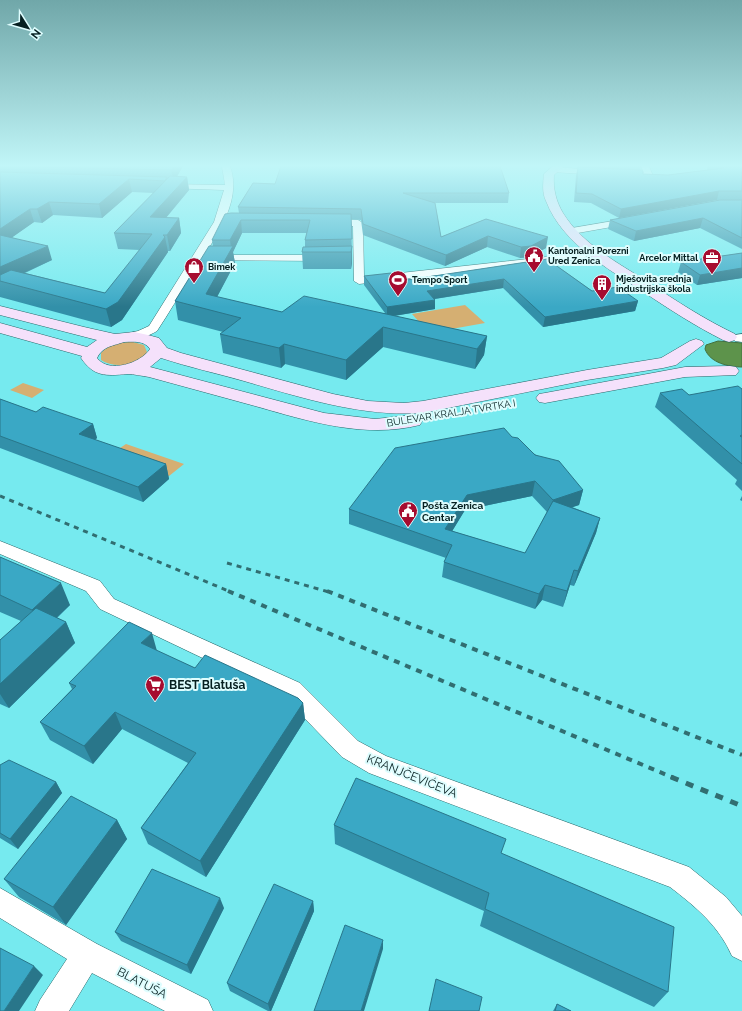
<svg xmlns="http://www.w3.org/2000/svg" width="742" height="1011" font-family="Raleway,sans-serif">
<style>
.green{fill:#d5af72}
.water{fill:#5d934b;stroke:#43703e}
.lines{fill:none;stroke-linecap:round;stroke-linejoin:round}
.street-casing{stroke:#2a686a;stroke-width:1}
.secondary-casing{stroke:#2a686a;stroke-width:1}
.street{fill:#fff;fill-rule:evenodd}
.secondary{fill:#f5e1fb;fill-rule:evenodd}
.rail-far2{stroke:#316e71;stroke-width:3;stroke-dasharray:5 5;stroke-linecap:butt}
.rail-far1{stroke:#316e71;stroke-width:4;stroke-dasharray:6 6;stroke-linecap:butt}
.rail{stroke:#316e71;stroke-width:5;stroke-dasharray:8 8;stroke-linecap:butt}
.wall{fill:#3290a9;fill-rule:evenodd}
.shaded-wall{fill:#29768a}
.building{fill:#3aa8c5;stroke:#29768a}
.labels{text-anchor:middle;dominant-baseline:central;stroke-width:4;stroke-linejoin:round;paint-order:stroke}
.far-poi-label{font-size:9px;font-weight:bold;fill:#051f20;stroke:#defdfe;text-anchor:start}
.street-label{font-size:10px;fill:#051f20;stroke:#defdfe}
.poi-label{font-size:10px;font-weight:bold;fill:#051f20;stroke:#defdfe;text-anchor:start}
.near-poi-label{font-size:12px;font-weight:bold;fill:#051f20;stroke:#defdfe;text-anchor:start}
.near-street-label{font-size:12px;fill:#051f20;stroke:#defdfe}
</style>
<rect width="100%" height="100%" fill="#76eaef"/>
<!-- green -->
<path class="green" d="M 465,305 L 485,323 L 429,333 L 412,314 Z
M 133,342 L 144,345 L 147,352 C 139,366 114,369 101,360 L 101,353 C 109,344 121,342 133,342 Z
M 23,383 L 44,390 L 32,398 L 10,390 Z
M 126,444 L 184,464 L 169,476 L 111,454 Z"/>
<!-- water -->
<path class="water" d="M 718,341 L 742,343 L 742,367 C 729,367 710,363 705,349 L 706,345 Z"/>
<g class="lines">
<defs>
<path id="street" d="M 222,166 L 230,166 C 244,204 210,245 191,275 C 180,294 169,313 157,331 C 148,336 136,342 125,340 L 123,337 L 125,334 L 138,331 L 149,326 L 214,222 L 224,190 L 166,188 L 162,186 L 166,184 L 225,185 Z
M 641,166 L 649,166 L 653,176 L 652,178 L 629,177 L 625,175 L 629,173 L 644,173 Z
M 559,167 L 599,171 L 603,173 L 599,175 L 553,172 L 549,170 Z
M 631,218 L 636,221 L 634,223 L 572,234 L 567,231 L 572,228 Z
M 329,220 L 358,220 L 363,223 L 364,277 L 582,253 L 587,256 L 582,259 L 359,284 L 354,281 L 353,226 L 326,225 L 326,221 Z
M 211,255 L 324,255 L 329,258 L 324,261 L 207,260 L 206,258 Z
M 742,334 L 742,342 L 735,341 L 733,338 L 735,335 Z
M 0,541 L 100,581 L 114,599 L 300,683 L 358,741 L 386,756 L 689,867 L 726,897 L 742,916 L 742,961 L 732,956 C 719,926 696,907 670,887 L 369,773 L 342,757 L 284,697 L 100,609 L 86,591 L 0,554 Z
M 0,888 L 97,944 L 208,1000 L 213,1011 L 165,1011 L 92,973 L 69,1011 L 35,1011 L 40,1000 L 67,959 L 0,918 Z"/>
<path id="secondary" d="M 553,166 L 564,166 L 554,175 C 553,189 556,201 563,213 C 582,244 618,263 648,282 C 676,301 704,319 735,334 L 737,337 L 735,340 L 729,342 L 723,340 C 695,326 669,309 642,291 C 607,268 562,243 546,201 C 542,193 543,183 544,174 Z
M 0,306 L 84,327 L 115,334 L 134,332 L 148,335 L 159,338 L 167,348 L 181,353 L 333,394 L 368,401 L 404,403 L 423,401 L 587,370 L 661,358 L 690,341 L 696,339 L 702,341 L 704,344 L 676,365 L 663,368 L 587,380 L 423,413 C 361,417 303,398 244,381 C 216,373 188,367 161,358 L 150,367 L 324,413 L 375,419 L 413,415 L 420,417 L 422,421 L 420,425 C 364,439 308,421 255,406 C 220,396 184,387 149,377 C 142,376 134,374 127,374 C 106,376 94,377 81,358 L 82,356 L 0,333 L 0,323 L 87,347 L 97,340 L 0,315 ZM 124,342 C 133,342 144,340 150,349 C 141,363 109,374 97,358 C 103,346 113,346 124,342 Z
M 730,366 L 736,367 L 739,371 L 736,375 L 685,377 L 545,403 L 539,402 L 536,398 L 539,394 L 545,393 L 685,367 Z"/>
</defs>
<!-- street casing -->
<use href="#street" class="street-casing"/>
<!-- secondary casing -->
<use href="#secondary" class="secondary-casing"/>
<!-- street -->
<use href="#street" class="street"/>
<!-- secondary -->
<use href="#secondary" class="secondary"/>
<!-- rail-far2 -->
<path class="rail-far2" d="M 0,496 L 231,592
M 227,563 L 329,592"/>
<!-- rail-far1 -->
<path class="rail-far1" d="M 228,591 L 674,778
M 327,591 L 742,755"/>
<!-- rail -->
<path class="rail" d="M 671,777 L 742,806"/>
</g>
<!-- wall -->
<path class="wall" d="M 0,166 L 183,166 L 177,176 L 187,177 L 189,190 L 166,218 L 179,218 L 181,233 L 170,251 L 168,251 L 168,252 L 122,320 L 111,327 L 0,297 ZM 132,192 L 154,193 L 114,233 L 118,249 L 140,250 L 105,293 L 25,273 L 52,260 L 12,237 L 34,222 L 42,223 L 53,215 L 102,218 Z
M 578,166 L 641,166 L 640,170 L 643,174 L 668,175 L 707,170 L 708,166 L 742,166 L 742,249 L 700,228 L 634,241 L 608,229 L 610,220 L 720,200 L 717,200 L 619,218 L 591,203 L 574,202 L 576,175 Z
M 253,183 L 509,193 L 508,203 L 435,203 L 441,237 L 486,219 L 546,248 L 529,257 L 520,258 L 487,247 L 445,266 L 363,235 L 361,220 L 351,219 L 352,254 L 352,263 L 351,269 L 303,269 L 302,252 L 305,247 L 305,240 L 307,233 L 242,233 L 233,252 L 235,263 L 217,297 L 282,312 L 385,313 L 364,285 L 364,276 L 394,282 L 547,259 L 592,291 L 638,301 L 635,311 L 543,327 L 503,288 L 435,299 L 435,309 L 394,316 L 487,336 L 484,355 L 475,369 L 383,347 L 346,380 L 285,364 L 281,368 L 223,353 L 220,334 L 223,332 L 178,320 L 175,301 L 213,246 L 212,240 L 239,213 L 238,207 Z
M 742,253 L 742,278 L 697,285 L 678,272 L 681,262 Z
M 742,389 L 742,491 L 735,484 L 737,480 L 655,407 L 660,393 L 689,395 Z
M 0,399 L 36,412 L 93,424 L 97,438 L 95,440 L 166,464 L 169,479 L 143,502 L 0,448 Z
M 512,437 L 583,490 L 579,505 L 572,507 L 600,518 L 596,533 L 574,586 L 570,585 L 563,607 L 542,600 L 535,609 L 442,577 L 444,562 L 446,558 L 349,524 L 349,509 ZM 532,496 L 547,512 L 525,553 L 452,531 L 465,510 Z
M 742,496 L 742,501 L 740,500 Z
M 0,557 L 70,605 L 57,618 L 66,622 L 75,643 L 9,708 L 0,704 L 0,640 L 21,621 L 0,612 Z
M 157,651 L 195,668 L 303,703 L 305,720 L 206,877 L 148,844 L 141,828 L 188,763 L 122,729 L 93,764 L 50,740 L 40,722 L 72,689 L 69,683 Z
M 0,765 L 56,782 L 62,793 L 18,849 L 0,838 Z
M 117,820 L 127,839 L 66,925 L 19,897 L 4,879 Z
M 334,825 L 502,854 L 668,992 L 654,1007 L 480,926 L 484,911 L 335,844 Z
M 313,901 L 314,911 L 271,1011 L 268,1011 L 230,991 L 227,983 Z
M 224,908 L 191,974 L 121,941 L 115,932 Z
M 557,1004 L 571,1011 L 553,1011 Z"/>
<!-- shaded-wall -->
<path class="shaded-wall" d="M 174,166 L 183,166 L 174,182 L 171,170 Z
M 187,177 L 189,190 L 153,233 L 150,217 Z
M 129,179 L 132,192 L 102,218 L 99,204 Z
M 719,191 L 717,200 L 619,218 L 621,209 Z
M 49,202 L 53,215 L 42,223 L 37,209 Z
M 30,209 L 34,222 L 0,246 L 0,229 Z
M 179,218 L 181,233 L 170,251 L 167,235 Z
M 703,218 L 700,228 L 634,241 L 636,231 Z
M 241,220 L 242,233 L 233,252 L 235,263 L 210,310 L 206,294 L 231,248 L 230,240 Z
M 488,236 L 487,247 L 445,266 L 446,255 Z
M 165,237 L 168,252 L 122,320 L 111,327 L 106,309 Z
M 548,237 L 546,248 L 529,257 L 520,258 L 521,247 Z
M 48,246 L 52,260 L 4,282 L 0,281 L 0,267 Z
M 352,246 L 352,263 L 351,269 L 351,252 Z
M 742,268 L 742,278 L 697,285 L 700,275 Z
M 504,279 L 503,288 L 427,300 L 427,291 Z
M 435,300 L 435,309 L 387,317 L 387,307 Z
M 638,301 L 635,311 L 543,327 L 545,317 Z
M 383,327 L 383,347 L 346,380 L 346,360 Z
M 487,336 L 484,355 L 475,369 L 477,349 Z
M 284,344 L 285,364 L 281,368 L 279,348 Z
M 93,424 L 97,438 L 83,448 L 79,434 Z
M 166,464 L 169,479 L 143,502 L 138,487 Z
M 535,481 L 532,496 L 465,510 L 445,543 L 445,529 L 467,495 Z
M 583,490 L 579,505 L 550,515 L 553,500 Z
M 600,518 L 596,533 L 574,586 L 578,571 Z
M 574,570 L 570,585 L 563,607 L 567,591 Z
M 61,583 L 70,605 L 42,631 L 32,610 Z
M 545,585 L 542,600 L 535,609 L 539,594 Z
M 66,622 L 75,643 L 9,708 L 0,694 L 0,684 Z
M 152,633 L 157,651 L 141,643 Z
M 303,703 L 305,720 L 206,877 L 200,861 Z
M 115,712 L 122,729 L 93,764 L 84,746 Z
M 56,782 L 62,793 L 18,849 L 10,839 Z
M 117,820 L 127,839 L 66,925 L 53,907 Z
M 220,898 L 224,908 L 191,974 L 187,965 Z
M 313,901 L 314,911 L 271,1011 L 270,1011 L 268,1004 Z
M 383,940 L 383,949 L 364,1011 L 361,1011 Z
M 34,966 L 43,975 L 19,1011 L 4,1011 Z"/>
<!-- building -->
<path class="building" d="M 0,166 L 174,166 L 171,170 Z
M 281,166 L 500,166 L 509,193 L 403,193 L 435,203 L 441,237 L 486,219 L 548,237 L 531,246 L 521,247 L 488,236 L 446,255 L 363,224 L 361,209 L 238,207 L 253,183 L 275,184 Z
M 719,166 L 742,166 L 742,191 L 719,191 L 621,209 L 592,194 L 576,193 L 578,167 L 642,170 L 643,174 L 668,175 L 724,168 Z
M 0,172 L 167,177 L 165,181 L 129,179 L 99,204 L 49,202 L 37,209 L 30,209 L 0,229 Z
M 170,176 L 187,177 L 150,217 L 179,218 L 167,235 L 163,235 L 165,237 L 118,302 L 106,309 L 0,281 L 0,275 L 11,270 L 105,293 L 152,234 L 114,233 Z
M 720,200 L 742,200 L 742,238 L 703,218 L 636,231 L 610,220 Z
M 231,213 L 351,214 L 352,239 L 305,240 L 310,220 L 241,220 L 230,240 L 212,240 L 225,214 Z
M 0,235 L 48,246 L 0,267 Z
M 209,246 L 233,246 L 206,294 L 282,312 L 304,296 L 487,336 L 477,349 L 383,327 L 346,360 L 284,344 L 279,348 L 220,334 L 241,318 L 175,301 Z
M 352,246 L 351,252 L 302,252 L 303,247 Z
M 742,253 L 742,268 L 700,275 L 681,262 Z
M 547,259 L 592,291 L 618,287 L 638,301 L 545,317 L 504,279 L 427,291 L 435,300 L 387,307 L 364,276 L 391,273 L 394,282 Z
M 738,386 L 742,389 L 742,435 L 740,436 L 742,437 L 742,464 L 660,393 L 682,389 L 689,395 Z
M 0,399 L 36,412 L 43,407 L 93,424 L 79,434 L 166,464 L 138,487 L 0,436 Z
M 504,428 L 512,437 L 518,438 L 535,455 L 559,461 L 583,490 L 553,500 L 535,481 L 467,495 L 445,529 L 525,553 L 553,501 L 600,518 L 578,571 L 574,570 L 567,591 L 545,585 L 539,594 L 444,562 L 452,545 L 349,509 L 395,448 Z
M 0,557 L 61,583 L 32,610 L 0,595 Z
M 36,608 L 66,622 L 0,684 L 0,640 Z
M 129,622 L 152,633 L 141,643 L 195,668 L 205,655 L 298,698 L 303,703 L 200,861 L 141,828 L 196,753 L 115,712 L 84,746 L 40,722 L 76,686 L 69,683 Z
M 9,760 L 56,782 L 10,839 L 0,833 L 0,765 Z
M 356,778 L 506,839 L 501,853 L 674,927 L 668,992 L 485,909 L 489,893 L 334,825 Z
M 71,796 L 117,820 L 53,907 L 4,879 Z
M 152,869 L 220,898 L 187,965 L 115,932 Z
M 274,884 L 313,901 L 268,1004 L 227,983 Z
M 345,925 L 383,940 L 361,1011 L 314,1011 Z
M 0,948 L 34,966 L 4,1011 L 0,1011 Z
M 436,979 L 482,997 L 479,1011 L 429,1011 Z
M 557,1004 L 571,1011 L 555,1011 Z"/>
<!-- sky -->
<linearGradient id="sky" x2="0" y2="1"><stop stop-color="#70a7a9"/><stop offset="0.54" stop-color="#c1f6f8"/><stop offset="1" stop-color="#c1f6f8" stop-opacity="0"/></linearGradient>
<rect width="742" height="307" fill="url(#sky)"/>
<!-- icons -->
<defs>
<symbol id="civic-pin" viewBox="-11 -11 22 30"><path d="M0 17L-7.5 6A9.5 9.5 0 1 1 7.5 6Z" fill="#a60c2f" stroke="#defdfe"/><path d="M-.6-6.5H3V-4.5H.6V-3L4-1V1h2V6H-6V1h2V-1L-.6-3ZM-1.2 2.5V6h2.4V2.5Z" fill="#fff"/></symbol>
<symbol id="office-pin" viewBox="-11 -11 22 30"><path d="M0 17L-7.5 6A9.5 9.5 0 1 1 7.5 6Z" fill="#a60c2f" stroke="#defdfe"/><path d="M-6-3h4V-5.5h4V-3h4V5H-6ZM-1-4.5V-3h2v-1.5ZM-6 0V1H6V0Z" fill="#fff"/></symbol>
<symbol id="shop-pin" viewBox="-11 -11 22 30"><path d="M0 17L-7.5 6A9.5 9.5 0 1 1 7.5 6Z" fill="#a60c2f" stroke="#defdfe"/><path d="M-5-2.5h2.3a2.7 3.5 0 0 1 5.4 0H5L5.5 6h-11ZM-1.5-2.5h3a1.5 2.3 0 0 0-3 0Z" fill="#fff"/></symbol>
<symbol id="stadium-pin" viewBox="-11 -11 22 30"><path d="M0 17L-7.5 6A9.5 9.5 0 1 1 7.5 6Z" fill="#a60c2f" stroke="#defdfe"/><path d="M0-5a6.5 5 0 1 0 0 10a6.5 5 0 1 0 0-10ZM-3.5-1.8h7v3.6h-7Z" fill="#fff"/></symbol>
<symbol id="building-pin" viewBox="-11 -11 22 30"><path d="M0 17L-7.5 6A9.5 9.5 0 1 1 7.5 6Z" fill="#a60c2f" stroke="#defdfe"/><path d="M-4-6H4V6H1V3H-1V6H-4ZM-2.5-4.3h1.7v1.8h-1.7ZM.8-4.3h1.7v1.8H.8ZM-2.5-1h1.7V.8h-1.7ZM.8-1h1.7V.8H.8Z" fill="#fff"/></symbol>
<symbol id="supermarket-pin" viewBox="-11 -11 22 30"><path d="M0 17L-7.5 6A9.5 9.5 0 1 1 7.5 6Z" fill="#a60c2f" stroke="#defdfe"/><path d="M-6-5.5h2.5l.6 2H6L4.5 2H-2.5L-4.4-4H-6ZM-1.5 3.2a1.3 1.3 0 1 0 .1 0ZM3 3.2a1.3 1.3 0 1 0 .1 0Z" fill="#fff"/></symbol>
</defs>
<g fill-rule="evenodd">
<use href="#civic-pin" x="523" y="245" width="22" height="30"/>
<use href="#office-pin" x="701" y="247" width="22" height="30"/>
<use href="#shop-pin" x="183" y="256" width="22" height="30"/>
<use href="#stadium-pin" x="387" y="269" width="22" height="30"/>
<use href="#building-pin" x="591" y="273" width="22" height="30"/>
<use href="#civic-pin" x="397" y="500" width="22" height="30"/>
<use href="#supermarket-pin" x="144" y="674" width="22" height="30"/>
</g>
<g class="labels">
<!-- far-poi labels -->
<g class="far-poi-label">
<text x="548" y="251">Kantonalni Porezni<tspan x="548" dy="10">Ured Zenica</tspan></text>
<text x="698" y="258" text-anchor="end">Arcelor Mittal</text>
<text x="208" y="267">Bimek</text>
<text x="616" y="279">Mješovita srednja<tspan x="616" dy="10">industrijska škola</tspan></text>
<text x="412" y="280">Tempo Sport</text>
</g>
<!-- street labels -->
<g class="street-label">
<text transform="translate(451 413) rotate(-9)">BULEVAR KRALJA TVRTKA I</text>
</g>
<!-- poi labels -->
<g class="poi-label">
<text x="422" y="505">Pošta Zenica<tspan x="422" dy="12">Centar</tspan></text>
</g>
<!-- near-poi labels -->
<g class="near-poi-label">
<text x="169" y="685">BEST Blatuša</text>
</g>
<!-- near-street labels -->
<g class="near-street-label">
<text transform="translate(412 776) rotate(22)">KRANJČEVIĆEVA</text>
<text transform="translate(142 983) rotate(27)">BLATUŠA</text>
</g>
</g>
<!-- north arrow -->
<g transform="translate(28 28) rotate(127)" stroke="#defdfe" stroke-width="3" paint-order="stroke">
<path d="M0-3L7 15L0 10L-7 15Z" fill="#051f20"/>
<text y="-6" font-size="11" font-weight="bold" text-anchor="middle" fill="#051f20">N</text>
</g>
</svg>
